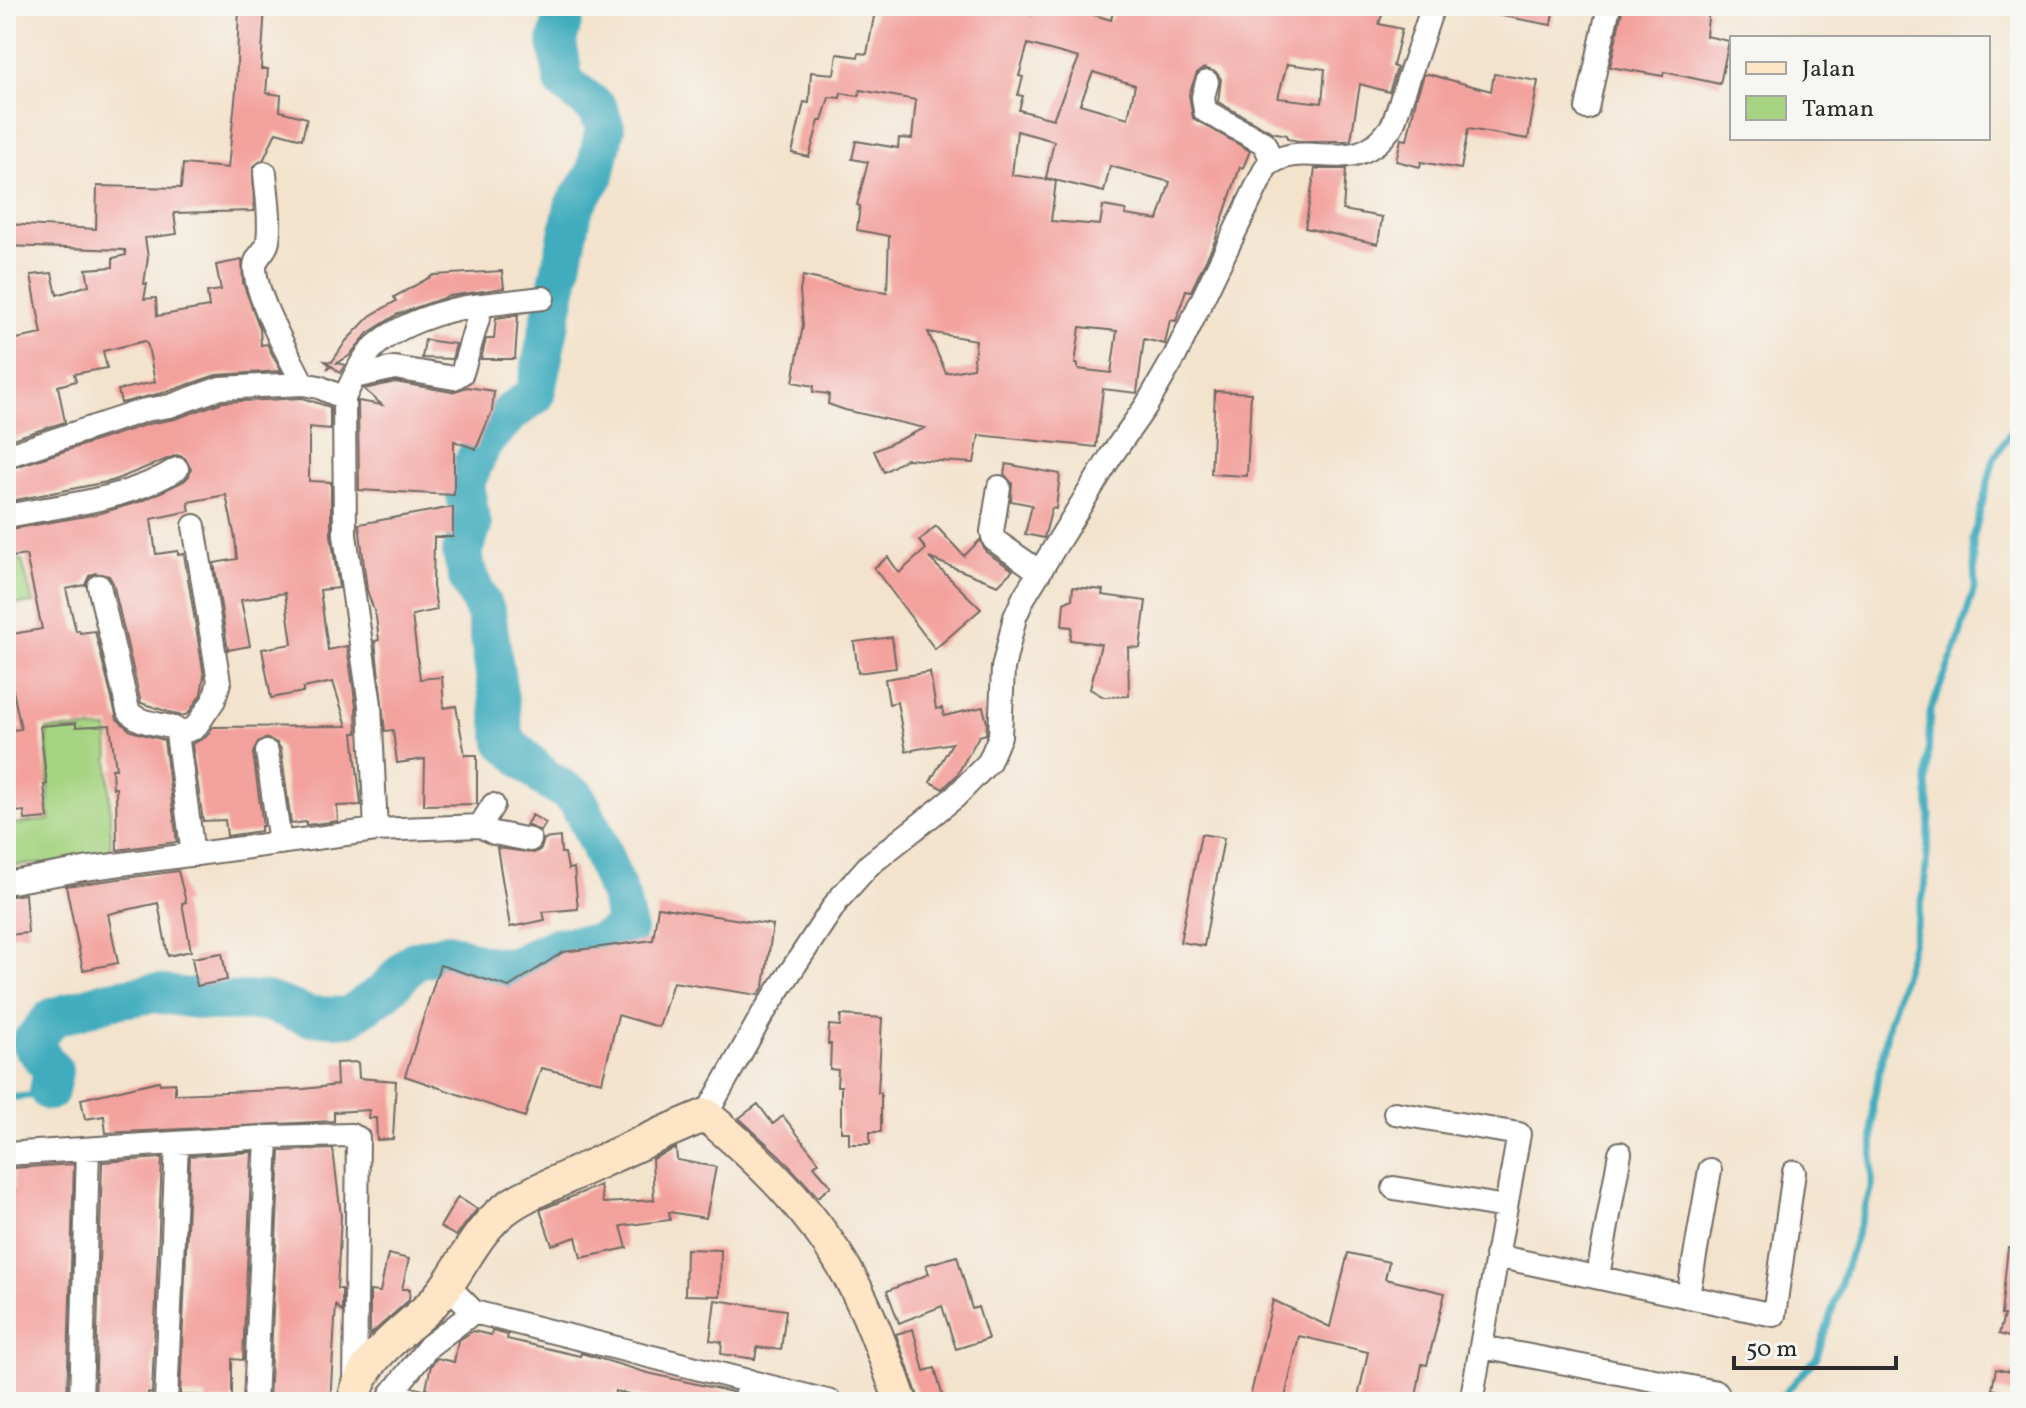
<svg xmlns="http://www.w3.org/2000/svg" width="2026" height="1408" font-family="Vollkorn,serif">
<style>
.green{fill:#a6d482;stroke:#688056;stroke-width:2}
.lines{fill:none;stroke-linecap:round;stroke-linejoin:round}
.stream{stroke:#3facbd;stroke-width:7}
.river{stroke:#3facbd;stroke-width:40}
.building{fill:#f3a19d;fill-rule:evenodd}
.street-casing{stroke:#716b64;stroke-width:26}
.secondary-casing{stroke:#716b64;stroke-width:36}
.street{stroke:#fff;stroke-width:22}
.secondary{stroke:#fde5c5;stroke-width:32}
</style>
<rect width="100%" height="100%" fill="#f6f6f2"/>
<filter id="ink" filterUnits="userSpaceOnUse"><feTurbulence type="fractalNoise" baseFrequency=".0125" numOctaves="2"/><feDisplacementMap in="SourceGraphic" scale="16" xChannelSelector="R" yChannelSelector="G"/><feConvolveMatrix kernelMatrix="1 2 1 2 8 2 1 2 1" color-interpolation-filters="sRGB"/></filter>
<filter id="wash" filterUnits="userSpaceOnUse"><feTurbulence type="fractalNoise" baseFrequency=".006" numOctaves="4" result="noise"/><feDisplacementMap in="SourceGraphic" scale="32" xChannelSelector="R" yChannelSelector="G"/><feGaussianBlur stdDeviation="1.8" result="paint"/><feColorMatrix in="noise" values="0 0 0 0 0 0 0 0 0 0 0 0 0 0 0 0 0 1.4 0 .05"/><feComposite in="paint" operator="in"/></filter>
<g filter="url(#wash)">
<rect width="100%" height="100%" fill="#f3e3cd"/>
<!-- green -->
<path class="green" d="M 22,560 L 33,603 L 6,605 L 6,562 Z
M 47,729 L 108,729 L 111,858 L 10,866 L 6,852 L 6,825 L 49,820 Z"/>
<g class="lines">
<!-- stream -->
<path class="stream" d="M 6,1098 L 37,1095 L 49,1091
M 1777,1402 L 1817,1357 L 1872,1186 L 1873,1104 L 1889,1022 L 1910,953 L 1924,891 L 1930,816 L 1927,783 L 1930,712 L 1957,645 L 1975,586 L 1973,539 L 1994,459 L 2020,416"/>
<!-- river -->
<path class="river" d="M 49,1091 L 53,1071 L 31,1043 L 52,1018 L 109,1000 L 154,993 L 216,1002 L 266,1001 L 309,1016 L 348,1017 L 384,992 L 414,961 L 448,952 L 480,964 L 512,968 L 556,947 L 596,944 L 627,930 L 620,898 L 593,831 L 576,797 L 545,778 L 505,741 L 486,613 L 468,577 L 462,552 L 472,526 L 464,485 L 483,442 L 510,413 L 535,395 L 574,206 L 595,175 L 605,128 L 598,109 L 564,82 L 557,42 L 566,6"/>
</g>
<g id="blocks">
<!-- building -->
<path class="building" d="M 239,6 L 265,6 L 261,69 L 268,69 L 266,93 L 281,95 L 280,111 L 307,118 L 302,139 L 276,132 L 264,159 L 253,167 L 254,211 L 174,213 L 177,234 L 145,238 L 148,257 L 144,284 L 147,284 L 144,299 L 156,298 L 157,316 L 209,307 L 207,292 L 221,290 L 216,265 L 242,260 L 243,283 L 260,329 L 261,345 L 267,344 L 281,371 L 216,375 L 166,392 L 121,403 L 118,390 L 155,382 L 148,346 L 145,341 L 103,351 L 107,368 L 74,374 L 76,381 L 58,386 L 65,422 L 6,441 L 6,341 L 42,334 L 31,275 L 52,273 L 57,295 L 89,285 L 86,269 L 113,267 L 113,258 L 126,255 L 125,250 L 6,246 L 6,224 L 96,229 L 97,186 L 181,188 L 183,164 L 228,168 L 236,91 Z
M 876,6 L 1004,6 L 1031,15 L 1033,6 L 1065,6 L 1111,20 L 1114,6 L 1137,6 L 1154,10 L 1155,6 L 1230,6 L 1257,12 L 1258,6 L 1385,6 L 1379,24 L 1402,29 L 1393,66 L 1397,68 L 1389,92 L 1360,84 L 1351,140 L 1345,141 L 1299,141 L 1287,139 L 1287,135 L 1272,132 L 1218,102 L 1221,79 L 1216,72 L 1204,68 L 1197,73 L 1189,94 L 1193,118 L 1250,151 L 1243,168 L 1240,167 L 1215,241 L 1191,291 L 1186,290 L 1176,321 L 1170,320 L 1165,344 L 1144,339 L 1137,393 L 1103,389 L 1096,447 L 979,435 L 974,463 L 906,459 L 884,472 L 874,451 L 925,428 L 845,410 L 828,404 L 829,394 L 813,392 L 814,386 L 793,382 L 803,325 L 800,291 L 803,276 L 853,287 L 887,292 L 889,236 L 857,230 L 860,206 L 857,205 L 868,162 L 852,159 L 856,141 L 898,148 L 899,138 L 912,139 L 916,100 L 860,90 L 859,96 L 841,93 L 840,98 L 829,97 L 822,121 L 819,121 L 809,157 L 792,153 L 804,102 L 809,103 L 811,72 L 834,74 L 837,54 L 858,57 L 859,53 L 867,54 ZM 1028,44 L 1079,58 L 1053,119 L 1019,110 L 1023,96 L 1018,95 L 1023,77 L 1019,76 ZM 1287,64 L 1325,69 L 1322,103 L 1278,98 ZM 1093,72 L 1135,85 L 1128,118 L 1080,104 ZM 1017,131 L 1054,141 L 1046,178 L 1104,192 L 1110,166 L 1170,182 L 1158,220 L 1125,215 L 1126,210 L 1103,206 L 1100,225 L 1051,221 L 1056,181 L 1012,175 ZM 1080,327 L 1117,331 L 1111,373 L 1078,369 L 1078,364 L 1075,364 ZM 928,332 L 976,340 L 973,368 L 946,373 Z
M 1498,6 L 1554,6 L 1551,25 L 1497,15 Z
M 1623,6 L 1688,6 L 1709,9 L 1706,36 L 1729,41 L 1720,84 L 1664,72 L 1663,76 L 1610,67 Z
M 1428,74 L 1491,91 L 1494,74 L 1538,81 L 1528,139 L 1468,129 L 1461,169 L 1421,162 L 1420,167 L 1396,161 L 1401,139 L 1407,140 L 1416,99 L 1424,75 Z
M 1315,169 L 1346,169 L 1343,210 L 1382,217 L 1378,244 L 1305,228 Z
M 502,271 L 504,288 L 449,296 L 398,314 L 368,333 L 349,356 L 337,363 L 345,365 L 340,373 L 332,366 L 327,369 L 330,365 L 325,361 L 332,362 L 346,341 L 370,316 L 396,301 L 394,297 L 434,275 Z
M 518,315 L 515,359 L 481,359 L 486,339 L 494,339 L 496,318 Z
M 425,340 L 456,344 L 452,359 L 422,358 Z
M 395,382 L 452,392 L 467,387 L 494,391 L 492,411 L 476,449 L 454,441 L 454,495 L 359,490 L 358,401 L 382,405 L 364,389 Z
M 1215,391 L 1251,393 L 1247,476 L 1211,474 Z
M 302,398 L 330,407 L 330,429 L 309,427 L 309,481 L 331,482 L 331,535 L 339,588 L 320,590 L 328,650 L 347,646 L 356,706 L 357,733 L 353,733 L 361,805 L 337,806 L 338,821 L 306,825 L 306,822 L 291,824 L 281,749 L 277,743 L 266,738 L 258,742 L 253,753 L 263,826 L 261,826 L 261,831 L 227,836 L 225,820 L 203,821 L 192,744 L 206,737 L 213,727 L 347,726 L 333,682 L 303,688 L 303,692 L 271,698 L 262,649 L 292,644 L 285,593 L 241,600 L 250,646 L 228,650 L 214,563 L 237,559 L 235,538 L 226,495 L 188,502 L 190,511 L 151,519 L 156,554 L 178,551 L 178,555 L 184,554 L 204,676 L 201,694 L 188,714 L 181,716 L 141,703 L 113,583 L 109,576 L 95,573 L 89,576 L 85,585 L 66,589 L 76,631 L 79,630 L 80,633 L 95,631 L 117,719 L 131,731 L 164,740 L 177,842 L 117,850 L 116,788 L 113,788 L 112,769 L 116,769 L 110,725 L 76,727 L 76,723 L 40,726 L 47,784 L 44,785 L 48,818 L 25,820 L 24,811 L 16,812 L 6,751 L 6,731 L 21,729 L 12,686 L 6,686 L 6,635 L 42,629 L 26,555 L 6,558 L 6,530 L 97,514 L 142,501 L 184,481 L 189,476 L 191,469 L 185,458 L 177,455 L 112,481 L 6,502 L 6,470 L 148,424 L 175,419 L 223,402 Z
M 1006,464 L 1060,474 L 1056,509 L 1052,508 L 1044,538 L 1025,534 L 1032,505 L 1011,501 L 1012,483 L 1004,474 Z
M 453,507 L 453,537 L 434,537 L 433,586 L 437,610 L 412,615 L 420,679 L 442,677 L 444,708 L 456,706 L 465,755 L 477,755 L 477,804 L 424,805 L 425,759 L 397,763 L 393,730 L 385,731 L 375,641 L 379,640 L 376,617 L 367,590 L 359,524 Z
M 936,526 L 964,556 L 980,540 L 986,552 L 1013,570 L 998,585 L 929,558 L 981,609 L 935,649 L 874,568 L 888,557 L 899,573 L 926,549 L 919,541 Z
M 1073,587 L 1103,590 L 1102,595 L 1146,601 L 1140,648 L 1128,647 L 1129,696 L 1104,697 L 1090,689 L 1101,644 L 1070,640 L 1072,627 L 1062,626 L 1064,603 L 1072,599 Z
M 892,637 L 896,668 L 858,673 L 854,642 Z
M 930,672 L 936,709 L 942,708 L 944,716 L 983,707 L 987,723 L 986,734 L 979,736 L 957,775 L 943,789 L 930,782 L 952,743 L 906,751 L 897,702 L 889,704 L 885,679 Z
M 532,815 L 546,823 L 541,831 L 526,825 Z
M 1201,834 L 1224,838 L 1204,946 L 1180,942 Z
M 560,837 L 561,853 L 565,853 L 568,869 L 574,868 L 578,909 L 543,912 L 545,920 L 510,927 L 497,848 L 534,853 L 541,849 L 544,839 Z
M 178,871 L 186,902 L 182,903 L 191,951 L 168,956 L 158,903 L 108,914 L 118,963 L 83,970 L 66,886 Z
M 25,894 L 28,933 L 6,935 L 6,897 Z
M 658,907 L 773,925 L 764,986 L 758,995 L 673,982 L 659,1027 L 618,1015 L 602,1082 L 541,1068 L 525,1117 L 405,1076 L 440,965 L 509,987 L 563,952 L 653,940 Z
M 222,953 L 227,980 L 197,986 L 192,958 Z
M 841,1015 L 882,1018 L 878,1093 L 881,1093 L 881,1132 L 870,1132 L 870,1144 L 849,1144 L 849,1132 L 841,1132 L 841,1086 L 837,1086 L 838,1070 L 830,1069 L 831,1044 L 828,1044 L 829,1025 L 840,1026 Z
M 358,1062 L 359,1078 L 396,1081 L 393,1139 L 377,1140 L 376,1118 L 368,1118 L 369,1110 L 334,1112 L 334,1121 L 106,1133 L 104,1116 L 85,1119 L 81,1099 L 159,1081 L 160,1084 L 175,1083 L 175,1094 L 304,1089 L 337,1085 L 336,1063 Z
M 758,1104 L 773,1124 L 783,1116 L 819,1162 L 814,1166 L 831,1186 L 818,1197 L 780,1156 L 739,1118 Z
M 676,1148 L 677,1160 L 716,1167 L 706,1218 L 669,1212 L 670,1220 L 621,1226 L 627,1248 L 581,1258 L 576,1237 L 552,1245 L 540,1210 L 600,1185 L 603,1203 L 654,1200 L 652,1159 Z
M 333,1149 L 341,1216 L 337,1289 L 342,1289 L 342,1312 L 336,1305 L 330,1402 L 269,1402 L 280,1151 Z
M 252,1152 L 243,1360 L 232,1359 L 232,1401 L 206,1401 L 206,1396 L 180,1395 L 190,1156 Z
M 162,1158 L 152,1394 L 148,1393 L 146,1402 L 95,1402 L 102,1162 Z
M 74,1164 L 67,1400 L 25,1397 L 6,1400 L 6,1237 L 10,1237 L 8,1190 L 14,1189 L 12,1168 Z
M 458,1197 L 477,1209 L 456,1236 L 440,1227 Z
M 2008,1247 L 2020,1248 L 2020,1340 L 1999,1334 L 2004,1315 L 2001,1315 Z
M 686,1249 L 721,1250 L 720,1296 L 685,1295 Z
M 1348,1253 L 1389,1262 L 1385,1279 L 1445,1293 L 1427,1365 L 1422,1364 L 1415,1402 L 1357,1402 L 1368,1352 L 1299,1336 L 1284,1402 L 1249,1402 L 1273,1300 L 1330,1327 Z
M 388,1254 L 409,1259 L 402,1289 L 410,1289 L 409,1300 L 370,1335 L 370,1291 L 380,1292 Z
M 957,1256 L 972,1309 L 978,1307 L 988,1339 L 956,1349 L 942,1306 L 899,1323 L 887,1291 L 929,1274 L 926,1265 Z
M 715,1300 L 786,1310 L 781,1350 L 757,1347 L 755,1359 L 721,1354 L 722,1342 L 710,1340 Z
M 913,1329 L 924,1371 L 935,1368 L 944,1402 L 920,1402 L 896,1334 Z
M 473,1331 L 491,1335 L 492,1331 L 508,1335 L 507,1339 L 580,1356 L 581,1353 L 648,1373 L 732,1392 L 730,1402 L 647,1402 L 648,1398 L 615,1391 L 613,1402 L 466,1402 L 451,1399 L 452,1395 L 426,1389 L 431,1365 L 437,1358 L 454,1362 L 458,1341 Z
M 1996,1369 L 2020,1374 L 2020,1395 L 1992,1389 Z"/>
</g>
</g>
<g filter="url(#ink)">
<use href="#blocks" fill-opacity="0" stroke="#716b64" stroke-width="2"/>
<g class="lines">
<defs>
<path id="street" d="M 1207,82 L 1203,97 L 1205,111 L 1264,143 L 1272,161
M 1587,108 L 1609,6
M 265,173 C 267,195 271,219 268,241 C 266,253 255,255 255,268 C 256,299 289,355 303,384
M 354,377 C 358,370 362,361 367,355 C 389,326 447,308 482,305
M 6,456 L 145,410 L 170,406 L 220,388 L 303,384 L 319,387 L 344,398
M 999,487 L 992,532 L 994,540 L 1040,572
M 6,516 C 62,505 128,500 177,469
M 99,586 L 128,710 C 137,724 159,723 174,728 L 177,734 L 193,855
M 177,734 L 195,728 L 214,700 L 219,682 L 194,526
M 267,752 L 280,843
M 480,826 L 493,805
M 376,830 L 480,826 L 494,833 L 530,840
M 6,883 L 84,869 L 376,830 L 370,705 L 345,535 L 344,398 L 354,377 L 395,368 L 454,378 L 462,373 L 482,305 L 543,298
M 1395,1113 L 1519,1134 L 1471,1402
M 706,1115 L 762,1015 L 838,900 L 869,865 L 955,797 L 989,762 L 1000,736 L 1003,668 L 1015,617 L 1024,597 L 1111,456 L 1146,406 L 1175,356 L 1266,167 C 1303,134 1356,184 1393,124 L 1433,6
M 6,1154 L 267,1137 L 351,1135 L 358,1138 L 355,1385
M 1394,1188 L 1505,1207
M 1496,1256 L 1774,1315 L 1794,1172
M 1598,1276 L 1620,1153
M 448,1286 L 474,1312 L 831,1402
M 1688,1296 L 1710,1170
M 1482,1347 L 1717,1392
M 391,1394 L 422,1402
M 81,1402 L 88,1149
M 166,1402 L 177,1143
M 255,1402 L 267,1137
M 389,1402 L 391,1394 L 429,1346 L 474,1312
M 744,1402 L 750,1381"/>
<path id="secondary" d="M 354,1402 C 360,1359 399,1336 428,1308 C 456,1281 469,1242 497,1216 C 516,1198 544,1188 567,1177 C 613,1156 659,1134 706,1115 C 761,1161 814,1213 849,1276 C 871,1315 886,1360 901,1402"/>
</defs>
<!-- street casing -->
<use href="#street" class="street-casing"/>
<!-- secondary casing -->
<use href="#secondary" class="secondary-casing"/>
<!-- street -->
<use href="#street" class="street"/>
<!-- secondary -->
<use href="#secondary" class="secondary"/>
</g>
</g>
<!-- margin -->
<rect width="2026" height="1408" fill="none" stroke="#f6f6f2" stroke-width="32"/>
<!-- legend -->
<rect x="1730" y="36" width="260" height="104" fill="#f6f6f2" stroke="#a5a5a2" stroke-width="2"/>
<rect x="1746" y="62" width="40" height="12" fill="#fde5c5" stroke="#a5a5a2" stroke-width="2"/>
<text x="1802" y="76" font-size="24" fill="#2b2b2b">Jalan</text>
<rect x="1746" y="96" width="40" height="24" fill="#a6d482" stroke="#a5a5a2" stroke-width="2"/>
<text x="1802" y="116" font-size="24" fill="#2b2b2b">Taman</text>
<!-- scale -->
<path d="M1734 1356v12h162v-12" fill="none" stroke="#2b2b2b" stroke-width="4"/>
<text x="1746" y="1356" font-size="24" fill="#2b2b2b" stroke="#f6f6f2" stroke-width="6" paint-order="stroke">50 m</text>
</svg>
